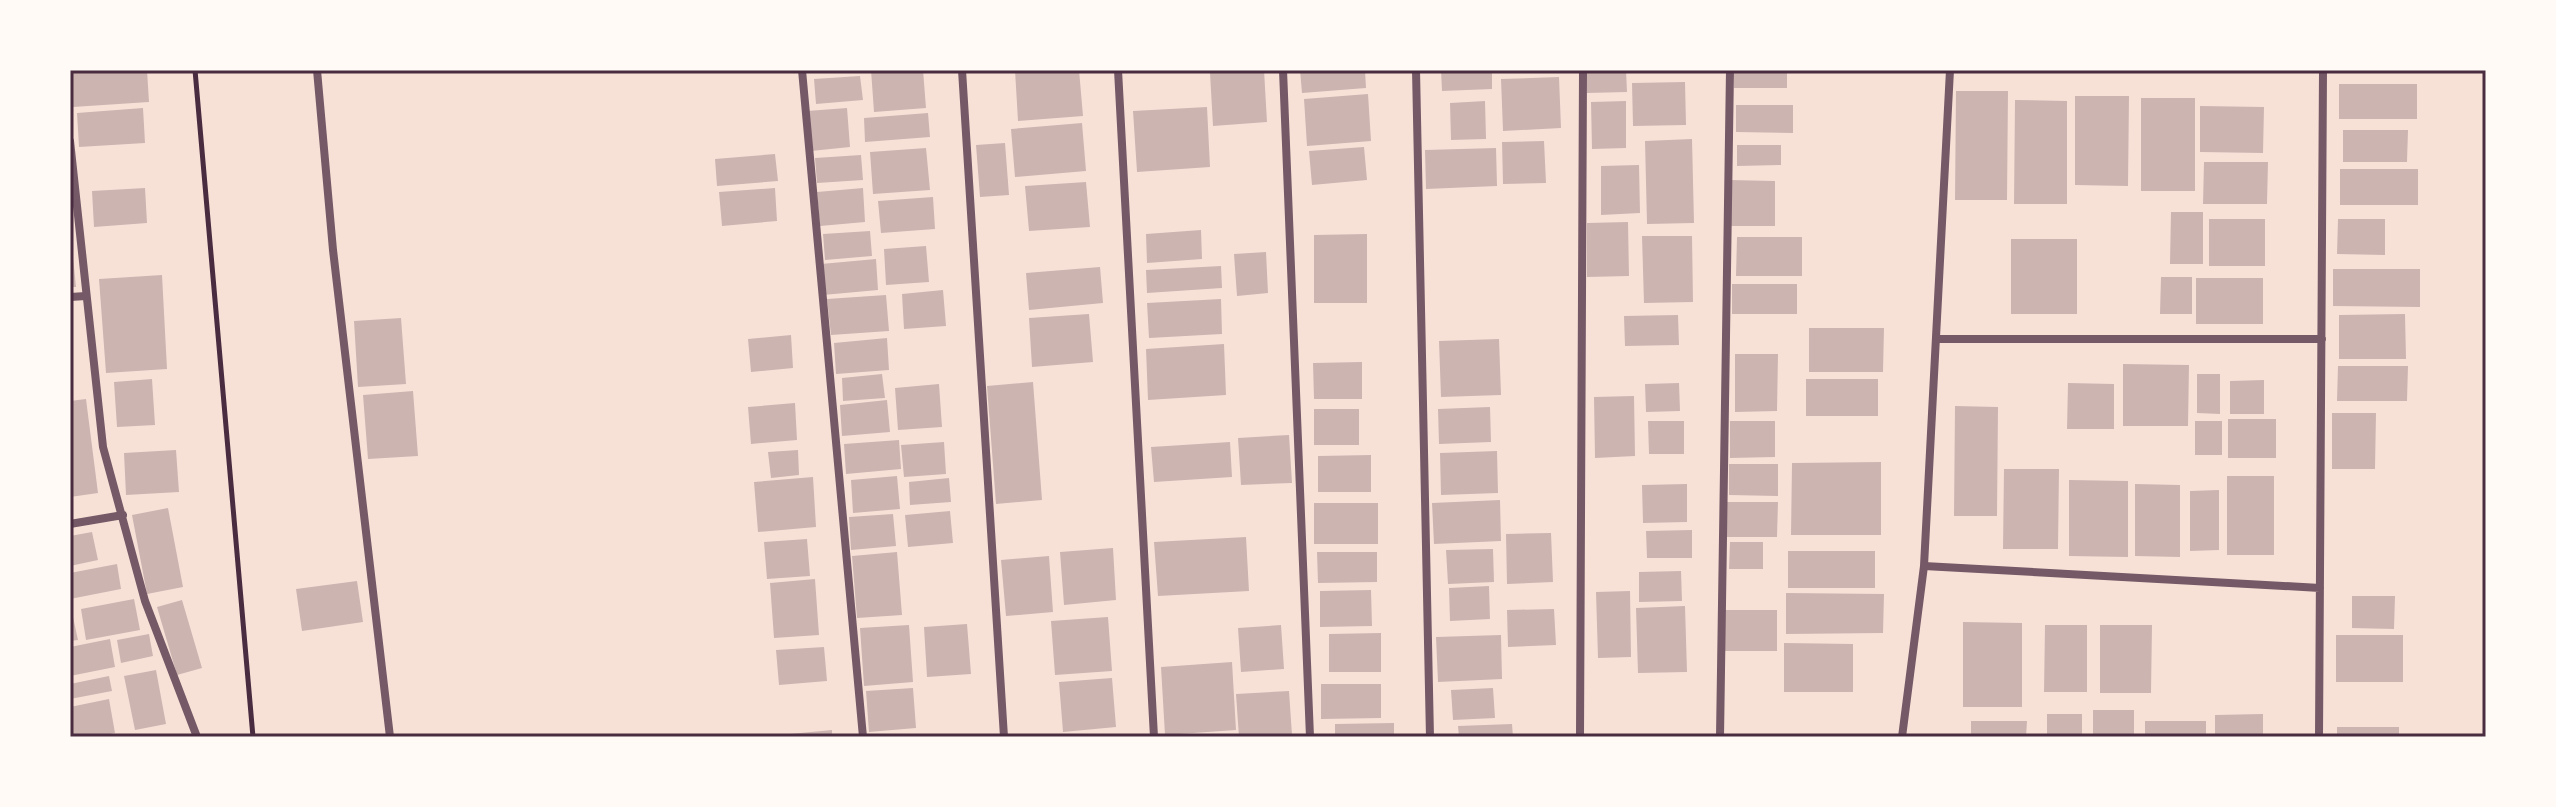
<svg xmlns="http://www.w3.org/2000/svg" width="2556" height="807" font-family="'Space Grotesk',sans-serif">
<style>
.building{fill:#ccb4b1}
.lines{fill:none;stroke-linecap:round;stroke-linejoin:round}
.path{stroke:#4a2c40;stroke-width:5}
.minor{stroke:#755966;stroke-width:8}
.neatline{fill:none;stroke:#4a2c40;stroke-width:3}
</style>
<rect width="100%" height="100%" fill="#f7e1d7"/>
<!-- building -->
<path class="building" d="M 72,70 L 147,70 L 149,102 L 73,107 Z
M 871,70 L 923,70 L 926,108 L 874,112 Z
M 1015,70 L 1079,70 L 1083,116 L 1018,121 Z
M 1264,70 L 1267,122 L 1213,126 L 1210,73 Z
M 1300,70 L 1365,70 L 1366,88 L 1302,93 Z
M 1441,70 L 1492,70 L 1492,89 L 1442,91 Z
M 1586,70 L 1626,70 L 1627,92 L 1587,93 Z
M 1734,70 L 1787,70 L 1787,88 L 1734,88 Z
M 860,76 L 863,100 L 816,104 L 814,79 Z
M 1559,77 L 1561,128 L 1503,131 L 1501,79 Z
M 1685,82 L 1686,125 L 1633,126 L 1632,83 Z
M 2339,84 L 2417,84 L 2417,119 L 2339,119 Z
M 1956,91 L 2008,91 L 2007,200 L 1955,200 Z
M 1368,94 L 1371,141 L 1307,146 L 1304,99 Z
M 2075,96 L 2129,96 L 2128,186 L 2075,185 Z
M 2141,98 L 2195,98 L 2195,191 L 2141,191 Z
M 2015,100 L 2067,101 L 2067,204 L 2014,204 Z
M 1485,101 L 1486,139 L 1451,140 L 1450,103 Z
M 1626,101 L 1626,148 L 1592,149 L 1591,102 Z
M 1736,105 L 1793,105 L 1793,133 L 1736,132 Z
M 2200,106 L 2264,107 L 2263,153 L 2200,152 Z
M 1207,107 L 1210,167 L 1137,172 L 1133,111 Z
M 143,108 L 145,143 L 79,147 L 77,113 Z
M 847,108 L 850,147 L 811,151 L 807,111 Z
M 928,113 L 930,137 L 865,142 L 864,118 Z
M 1082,123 L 1086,171 L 1015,177 L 1011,129 Z
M 2343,130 L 2408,130 L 2407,162 L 2343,162 Z
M 1692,139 L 1694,223 L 1647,224 L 1645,141 Z
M 1544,141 L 1546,183 L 1503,184 L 1502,142 Z
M 1005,143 L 1009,195 L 980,197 L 976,145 Z
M 1737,145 L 1781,145 L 1781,165 L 1737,166 Z
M 1364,147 L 1367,180 L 1312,185 L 1309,151 Z
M 926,148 L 930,190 L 873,194 L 870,152 Z
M 1496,148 L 1497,186 L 1426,189 L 1425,150 Z
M 775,154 L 778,181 L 717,186 L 715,159 Z
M 861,155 L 863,180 L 817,183 L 815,158 Z
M 2204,162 L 2268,162 L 2267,204 L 2203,204 Z
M 1639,165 L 1640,213 L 1601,215 L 1601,166 Z
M 2340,169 L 2418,169 L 2418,205 L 2340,205 Z
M 1729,180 L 1775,181 L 1775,226 L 1729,226 Z
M 1086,182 L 1090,227 L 1029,231 L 1025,186 Z
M 145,188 L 147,223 L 94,227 L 92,191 Z
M 775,188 L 777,221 L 722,226 L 719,192 Z
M 863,188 L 865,222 L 820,226 L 817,192 Z
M 933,197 L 935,229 L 881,233 L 878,201 Z
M 2171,212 L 2203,212 L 2203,264 L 2170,264 Z
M 2209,219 L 2265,219 L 2265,266 L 2209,266 Z
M 2338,219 L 2385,219 L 2385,255 L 2337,254 Z
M 1628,222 L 1629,276 L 1587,277 L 1587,223 Z
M 1201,230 L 1202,259 L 1147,263 L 1146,234 Z
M 870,231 L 872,256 L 825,260 L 823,234 Z
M 1367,234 L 1367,303 L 1314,303 L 1314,235 Z
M 1642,236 L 1692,236 L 1693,302 L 1644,303 Z
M 1737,237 L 1802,237 L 1802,276 L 1736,276 Z
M 2011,239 L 2077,239 L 2077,314 L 2011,314 Z
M 926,246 L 929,282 L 886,285 L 884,249 Z
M 70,247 L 72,247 L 76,287 L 70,287 Z
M 1266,252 L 1268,293 L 1237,296 L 1234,254 Z
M 876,259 L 878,290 L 823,295 L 821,264 Z
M 1221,266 L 1222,288 L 1147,293 L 1146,270 Z
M 1100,267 L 1103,303 L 1029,310 L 1026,273 Z
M 2333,269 L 2420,269 L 2420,307 L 2333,306 Z
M 162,275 L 167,369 L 106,373 L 99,279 Z
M 2161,277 L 2192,277 L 2192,314 L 2160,314 Z
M 2196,278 L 2263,278 L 2263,324 L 2196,324 Z
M 1732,284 L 1797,284 L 1797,314 L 1732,314 Z
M 943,290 L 946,326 L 904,329 L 902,294 Z
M 886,295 L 889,331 L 831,335 L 827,299 Z
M 1221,299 L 1222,334 L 1149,338 L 1147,303 Z
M 1089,314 L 1093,362 L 1032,367 L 1029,318 Z
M 2405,314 L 2406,359 L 2339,359 L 2339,315 Z
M 1678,315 L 1679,345 L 1625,346 L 1624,316 Z
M 401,318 L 406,384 L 358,387 L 354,321 Z
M 1809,328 L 1884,328 L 1883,372 L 1809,372 Z
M 791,335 L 793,368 L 751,372 L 748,339 Z
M 887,338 L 889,370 L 836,374 L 834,343 Z
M 1499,339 L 1501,395 L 1441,397 L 1439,341 Z
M 1224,344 L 1226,395 L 1148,400 L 1146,349 Z
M 1735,354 L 1778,354 L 1777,411 L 1735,412 Z
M 1362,362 L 1362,399 L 1314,399 L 1313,363 Z
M 2123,364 L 2189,365 L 2188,426 L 2123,426 Z
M 2338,366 L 2408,366 L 2407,401 L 2337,401 Z
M 882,374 L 885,398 L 843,401 L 842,378 Z
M 2197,374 L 2220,374 L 2220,414 L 2197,413 Z
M 152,379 L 155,425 L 117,427 L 114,382 Z
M 1806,379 L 1878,379 L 1878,416 L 1806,416 Z
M 2264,380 L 2264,414 L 2230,414 L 2230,381 Z
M 1033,382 L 1042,500 L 996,504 L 987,386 Z
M 1679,383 L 1680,411 L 1646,412 L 1645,384 Z
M 2068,383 L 2114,384 L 2114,429 L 2067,429 Z
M 939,384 L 942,427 L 898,430 L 895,388 Z
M 413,391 L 418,456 L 368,459 L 363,395 Z
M 1634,396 L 1635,456 L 1595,458 L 1594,397 Z
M 86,399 L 98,493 L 70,497 L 70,401 Z
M 887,400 L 890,432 L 842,436 L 840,405 Z
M 795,403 L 797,440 L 751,444 L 748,407 Z
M 1955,406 L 1998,407 L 1997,516 L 1954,516 Z
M 1490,407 L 1491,442 L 1439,444 L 1438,409 Z
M 1314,409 L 1359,409 L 1359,445 L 1314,445 Z
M 2332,413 L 2376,413 L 2375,469 L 2332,469 Z
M 2228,419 L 2276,419 L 2276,458 L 2228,458 Z
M 1648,421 L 1684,421 L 1684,454 L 1649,454 Z
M 1730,421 L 1775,421 L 1775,457 L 1730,458 Z
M 2195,421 L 2222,421 L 2222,455 L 2195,455 Z
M 1289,435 L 1292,483 L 1241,485 L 1238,438 Z
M 899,440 L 901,469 L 846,474 L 844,444 Z
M 944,442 L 946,474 L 904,477 L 901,445 Z
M 1230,442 L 1232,477 L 1154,482 L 1151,447 Z
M 176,450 L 179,492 L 126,495 L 124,453 Z
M 798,450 L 799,475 L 771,478 L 768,452 Z
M 1497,451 L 1498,493 L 1441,495 L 1440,453 Z
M 1371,455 L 1371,492 L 1318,492 L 1318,456 Z
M 1881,462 L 1881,535 L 1791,535 L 1792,463 Z
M 1729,464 L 1778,464 L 1778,496 L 1729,495 Z
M 2004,469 L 2059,469 L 2058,549 L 2003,549 Z
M 897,476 L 900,509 L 853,513 L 851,480 Z
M 2227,476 L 2274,476 L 2274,555 L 2227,555 Z
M 813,477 L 816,527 L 758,532 L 754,482 Z
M 949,478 L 951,502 L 910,505 L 909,482 Z
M 2069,480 L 2128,481 L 2128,557 L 2069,556 Z
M 1687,484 L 1687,522 L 1643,523 L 1642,485 Z
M 2135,484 L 2180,485 L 2180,557 L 2135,556 Z
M 2219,490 L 2219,550 L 2190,551 L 2190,491 Z
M 1500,500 L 1501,541 L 1434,544 L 1432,503 Z
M 1727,502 L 1778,502 L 1777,537 L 1727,537 Z
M 1314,503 L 1378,503 L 1378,544 L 1314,544 Z
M 168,508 L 183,587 L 147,594 L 132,515 Z
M 950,511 L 953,543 L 908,547 L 905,515 Z
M 893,514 L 896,546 L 851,550 L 849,517 Z
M 1692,530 L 1692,558 L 1647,558 L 1646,531 Z
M 92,532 L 98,560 L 70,566 L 70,536 Z
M 1551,533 L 1553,582 L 1507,584 L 1506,534 Z
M 1246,537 L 1249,591 L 1158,596 L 1154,542 Z
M 807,539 L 810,576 L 767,579 L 764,542 Z
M 1730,542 L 1763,542 L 1763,569 L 1729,569 Z
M 1113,548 L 1116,600 L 1064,605 L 1060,552 Z
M 1493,549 L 1494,582 L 1448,584 L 1446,550 Z
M 1788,551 L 1875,551 L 1875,588 L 1788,588 Z
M 897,552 L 902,615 L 857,618 L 852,556 Z
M 1317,552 L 1377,552 L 1377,582 L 1318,583 Z
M 1049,556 L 1053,612 L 1006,616 L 1001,560 Z
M 117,564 L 121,589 L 70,599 L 70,573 Z
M 1681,571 L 1682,601 L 1639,602 L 1639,572 Z
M 815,579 L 819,635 L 774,638 L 770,583 Z
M 357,581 L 363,622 L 302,631 L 296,589 Z
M 1489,586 L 1490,619 L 1450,621 L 1449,588 Z
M 1371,590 L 1372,626 L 1320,627 L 1320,591 Z
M 1630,591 L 1631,657 L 1598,658 L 1596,592 Z
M 1786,593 L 1884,594 L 1883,633 L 1786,634 Z
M 2352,596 L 2395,596 L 2394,629 L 2352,628 Z
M 134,599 L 140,630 L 86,640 L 81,609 Z
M 182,600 L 202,668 L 177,675 L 157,607 Z
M 1685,606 L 1687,672 L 1638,673 L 1636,608 Z
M 71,608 L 78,640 L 70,641 L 70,609 Z
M 1554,609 L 1556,645 L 1508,647 L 1507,610 Z
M 1724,610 L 1777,610 L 1777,651 L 1724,651 Z
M 1108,617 L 1112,671 L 1055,675 L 1051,621 Z
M 1963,622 L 2022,623 L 2022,707 L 1963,707 Z
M 967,624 L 971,674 L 927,677 L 924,627 Z
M 909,625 L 913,682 L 864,686 L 860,628 Z
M 1281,625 L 1284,669 L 1241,672 L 1238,628 Z
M 2045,625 L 2087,625 L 2087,692 L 2044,692 Z
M 2100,625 L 2152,625 L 2151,693 L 2100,693 Z
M 1381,633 L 1381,672 L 1329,672 L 1329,634 Z
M 149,634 L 153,656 L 121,663 L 117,640 Z
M 1501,635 L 1502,679 L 1438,682 L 1436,637 Z
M 2336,635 L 2403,635 L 2403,682 L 2336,682 Z
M 110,639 L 115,667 L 70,676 L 70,647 Z
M 1784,643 L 1853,644 L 1853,692 L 1784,692 Z
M 824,647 L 827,681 L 779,685 L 776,650 Z
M 1232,662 L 1236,730 L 1165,735 L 1161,667 Z
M 156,670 L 166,724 L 135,730 L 124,676 Z
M 109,676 L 112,691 L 70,699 L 70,684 Z
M 1112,678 L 1116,727 L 1063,732 L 1059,682 Z
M 1321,684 L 1381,684 L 1381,718 L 1321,719 Z
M 913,688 L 916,728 L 869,732 L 866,691 Z
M 1493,688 L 1495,718 L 1453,720 L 1451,690 Z
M 1289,691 L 1292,735 L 1239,737 L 1236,694 Z
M 109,699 L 115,733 L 96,737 L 70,737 L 70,707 Z
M 2093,710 L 2134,710 L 2134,737 L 2093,737 Z
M 2047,714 L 2082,714 L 2082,737 L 2047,737 Z
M 2263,714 L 2263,737 L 2215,737 L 2215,715 Z
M 1971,721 L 2027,721 L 2026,737 L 1971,737 Z
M 2145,721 L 2206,721 L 2206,737 L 2145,737 Z
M 1394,723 L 1394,737 L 1335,737 L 1335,724 Z
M 1512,724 L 1513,737 L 1459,737 L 1458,726 Z
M 2337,727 L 2399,727 L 2399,737 L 2337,737 Z
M 832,730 L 832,737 L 779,737 L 779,735 Z"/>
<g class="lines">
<!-- path -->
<path class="path" d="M 195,70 L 253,737"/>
<!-- minor -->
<path class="minor" d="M 317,70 L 333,250 L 390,737
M 802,70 L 863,737
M 962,70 L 1004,737
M 1118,70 L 1154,737
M 1283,70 L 1310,737
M 1416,70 L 1430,737
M 70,141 L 103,447 L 145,601 L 197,737
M 70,297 L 86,296
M 1936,339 L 2322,339
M 70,524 L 123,515
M 1924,566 L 2320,588
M 1580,737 L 1583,70
M 1720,737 L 1730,70
M 1902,737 L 1924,566 L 1950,70
M 2319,737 L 2323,70"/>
</g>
<!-- border -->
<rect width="2556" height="807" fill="none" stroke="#fffaf5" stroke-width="144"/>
<rect x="72" y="72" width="2412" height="663" class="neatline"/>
</svg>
